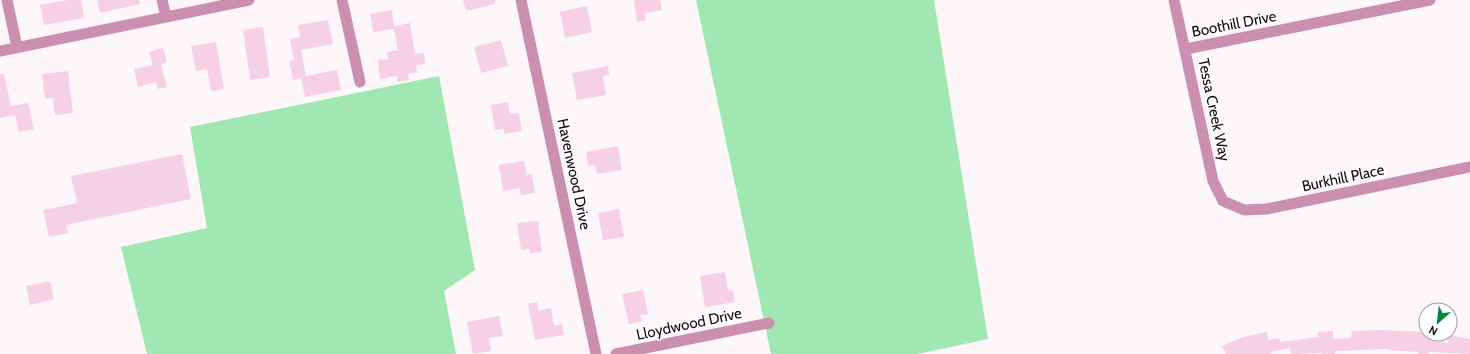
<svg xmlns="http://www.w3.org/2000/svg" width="1470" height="354" font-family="Cabin,sans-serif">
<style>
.green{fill:#a0e7b2}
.building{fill:#f6d0e4}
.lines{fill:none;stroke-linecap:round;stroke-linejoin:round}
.street{stroke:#cb90af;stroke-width:11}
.labels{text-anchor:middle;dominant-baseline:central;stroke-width:3;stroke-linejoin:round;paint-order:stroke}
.street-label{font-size:15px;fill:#14080e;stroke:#fff}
</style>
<rect width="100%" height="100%" fill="#fef7fa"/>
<!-- green -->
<path class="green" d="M 696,0 L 934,0 L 988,339 L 918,354 L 771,354 Z
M 439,76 L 475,270 L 444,291 L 456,354 L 147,354 L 121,247 L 207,228 L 190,127 Z"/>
<!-- building -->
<path class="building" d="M 68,0 L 81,0 L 84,18 L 44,25 L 40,5 Z
M 97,0 L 139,0 L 140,4 L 100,13 Z
M 463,0 L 495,0 L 495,4 L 466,11 Z
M 634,0 L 660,0 L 662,10 L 645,13 L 646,20 L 637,22 Z
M 587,6 L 592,32 L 565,38 L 560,12 Z
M 392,10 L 394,26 L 410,23 L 415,54 L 424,53 L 425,64 L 416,65 L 417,72 L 408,74 L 409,80 L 397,82 L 397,76 L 380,79 L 378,60 L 388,59 L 387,52 L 398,50 L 394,29 L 373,32 L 370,14 Z
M 328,20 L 333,44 L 301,50 L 306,76 L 337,70 L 341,90 L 305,97 L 301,78 L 293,80 L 289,61 L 294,60 L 290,39 L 300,37 L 298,25 Z
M 263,27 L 270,77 L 250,80 L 243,30 Z
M 501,40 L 508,66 L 481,73 L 474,47 Z
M 216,42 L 224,89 L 211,91 L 207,69 L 196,71 L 191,46 Z
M 163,48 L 167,62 L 161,64 L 167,87 L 158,89 L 156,82 L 138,87 L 134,69 L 153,65 L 149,52 Z
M 608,66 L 609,75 L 603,76 L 606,95 L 577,100 L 572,73 Z
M 68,71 L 73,113 L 55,115 L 53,98 L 45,99 L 42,74 Z
M 0,74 L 4,74 L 11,106 L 28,103 L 34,129 L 19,132 L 15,115 L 0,118 Z
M 508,102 L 510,114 L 519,113 L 522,131 L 504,134 L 504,129 L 495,130 L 491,105 Z
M 618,146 L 622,170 L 597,174 L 595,165 L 588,166 L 586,152 Z
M 182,154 L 191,199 L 66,225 L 68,233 L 49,237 L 43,210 L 77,203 L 71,176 Z
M 524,161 L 527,175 L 532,174 L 535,193 L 521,195 L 520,188 L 503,191 L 499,165 Z
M 619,209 L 624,237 L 603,240 L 598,213 Z
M 538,221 L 542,252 L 530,253 L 530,249 L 521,250 L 517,223 Z
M 725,272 L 728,291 L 733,290 L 735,302 L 705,307 L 700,276 Z
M 50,281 L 54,299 L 30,305 L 26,286 Z
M 643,290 L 648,314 L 640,315 L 642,321 L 629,324 L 622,294 Z
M 537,302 L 538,311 L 551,308 L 554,326 L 562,324 L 564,335 L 535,340 L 528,304 Z
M 499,316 L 503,336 L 489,338 L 491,351 L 473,354 L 467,322 Z
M 1380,330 L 1426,332 L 1426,334 L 1430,334 L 1430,341 L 1448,343 L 1449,335 L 1470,339 L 1470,354 L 1429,352 L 1428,354 L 1418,354 L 1418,352 L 1388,350 L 1389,349 L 1335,351 L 1335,354 L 1323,354 L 1323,353 L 1291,354 L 1290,348 L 1270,352 L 1271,354 L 1226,354 L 1222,346 L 1243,337 L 1267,332 L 1268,340 L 1279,338 L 1280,342 L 1318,337 L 1318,332 L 1333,331 L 1333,339 L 1351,338 L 1352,331 Z"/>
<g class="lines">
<!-- street -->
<path class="street" d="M 7,0 L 17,47
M 162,0 L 166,17
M 342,0 L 360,82
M 521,0 L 596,354
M 1174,0 L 1213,181 L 1223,201 L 1244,210 L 1267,209 L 1470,167
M 1186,49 L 1430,0
M 0,51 L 249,0
M 616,354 L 769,323"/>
</g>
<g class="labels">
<!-- street labels -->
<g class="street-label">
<text transform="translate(1234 24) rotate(-11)">Boothill Drive</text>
<text transform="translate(1214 110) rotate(78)">Tessa Creek Way</text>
<text transform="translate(574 174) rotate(78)">Havenwood Drive</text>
<text transform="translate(1343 178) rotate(-12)">Burkhill Place</text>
<text transform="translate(689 324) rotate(-12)">Lloydwood Drive</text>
</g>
</g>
<!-- north arrow -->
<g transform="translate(1438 322) rotate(208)"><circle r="19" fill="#ffffff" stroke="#a19c9f"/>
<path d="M0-3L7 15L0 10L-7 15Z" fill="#008642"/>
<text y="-6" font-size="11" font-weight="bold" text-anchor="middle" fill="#14080e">N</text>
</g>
</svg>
